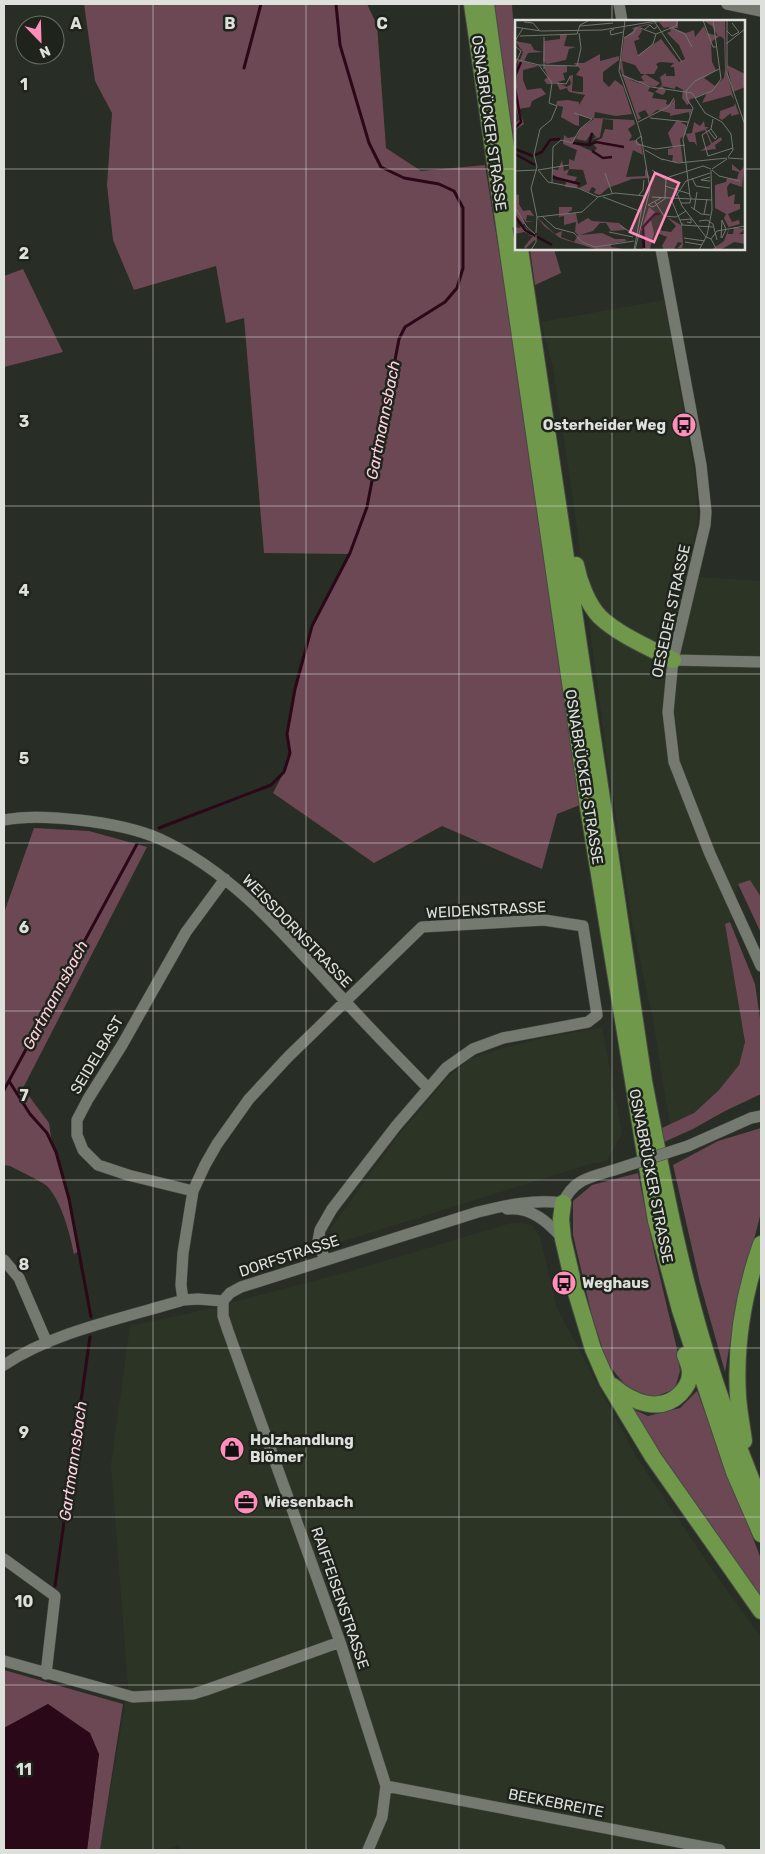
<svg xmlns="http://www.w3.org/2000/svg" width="765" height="1854" font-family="Rubik,sans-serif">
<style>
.built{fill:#2c3426}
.green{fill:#6c4855}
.water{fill:#2b0818}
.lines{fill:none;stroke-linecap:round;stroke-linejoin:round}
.stream{stroke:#2b0818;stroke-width:3}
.minor-casing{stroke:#464a43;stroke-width:12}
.highway-casing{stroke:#464a43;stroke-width:18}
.minor{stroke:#757a71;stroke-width:11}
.highway{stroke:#70984a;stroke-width:16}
.minor-bridge-casing{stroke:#464a43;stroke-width:12;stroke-linecap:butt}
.minor-bridge{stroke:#757a71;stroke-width:11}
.grid{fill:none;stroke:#dde0db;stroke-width:1;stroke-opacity:0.55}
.labels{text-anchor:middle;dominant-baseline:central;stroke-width:5;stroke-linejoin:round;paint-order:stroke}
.street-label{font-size:15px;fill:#dde0db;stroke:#1e231b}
.poi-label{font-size:15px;font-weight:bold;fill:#dde0db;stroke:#1e231b;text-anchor:start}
.water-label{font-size:16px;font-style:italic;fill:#fdcfdf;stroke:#1e231b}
.inset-river{fill:none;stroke:#2b0818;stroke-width:2.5}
.inset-road{fill:none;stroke:#70756e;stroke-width:1}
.view{fill:#ff8ebb;fill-opacity:0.15;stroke:#ff8ebb;stroke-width:2.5}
.inset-edge{fill:none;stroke:#dde0db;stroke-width:2.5}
.grid-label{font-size:16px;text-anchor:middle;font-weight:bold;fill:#dde0db;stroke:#1e231b;stroke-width:5;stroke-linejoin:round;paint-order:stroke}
</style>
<rect width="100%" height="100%" fill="#282d25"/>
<!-- built -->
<path class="built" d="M 664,300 L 696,481 L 698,522 L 687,576 L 761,581 L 761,897 L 750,880 L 738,884 L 730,922 L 725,924 L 745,1042 L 739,1065 L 719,1090 L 694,1113 L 670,1125 L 652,1015 L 632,924 L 605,744 L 574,506 L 553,368 L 541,322 Z
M 602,1027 L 622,1133 L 607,1161 L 590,1164 L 338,1243 L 330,1239 L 331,1228 L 396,1138 L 447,1078 L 470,1059 L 500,1049 L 543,1038 Z
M 514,1222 L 532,1225 L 540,1237 L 557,1308 L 637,1458 L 714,1572 L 761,1637 L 761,1850 L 181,1850 L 178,1845 L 166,1850 L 100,1850 L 128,1687 L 111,1464 L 130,1326 L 199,1311 L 344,1273 Z"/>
<!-- green -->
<path class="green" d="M 84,4 L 367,4 L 377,25 L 386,148 L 421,171 L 485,165 L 508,308 L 580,805 L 557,814 L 542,869 L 442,826 L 374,863 L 273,793 L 284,772 L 290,753 L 287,734 L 295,689 L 312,626 L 350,554 L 264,553 L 244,318 L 226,323 L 216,266 L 134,290 L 113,240 L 107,185 L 112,113 L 95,81 Z
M 494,4 L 512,4 L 516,65 L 516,155 Z
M 530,249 L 554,249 L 561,273 L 535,285 Z
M 23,269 L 63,352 L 4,367 L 4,276 Z
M 34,828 L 89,831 L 147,847 L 23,1088 L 49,1123 L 51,1137 L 69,1199 L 79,1251 L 74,1254 C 70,1234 62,1203 48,1187 C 42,1181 19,1171 10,1166 L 4,1165 L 4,913 Z
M 750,880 L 761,897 L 761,933 L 738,884 Z
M 730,922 L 755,984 L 761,1025 L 761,1094 L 725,1111 L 693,1129 L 664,1142 L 662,1128 L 694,1113 L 719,1090 L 739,1065 L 745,1042 L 725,924 Z
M 761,1128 L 761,1212 L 734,1319 L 725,1372 L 700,1283 L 673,1165 L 718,1141 Z
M 638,1173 L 654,1252 L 677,1349 L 680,1371 L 675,1389 L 652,1398 L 631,1392 L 607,1363 L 592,1316 L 573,1235 L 573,1201 L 592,1185 Z
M 697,1391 L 761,1559 L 761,1598 L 658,1452 L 630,1408 L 648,1416 L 680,1408 Z
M 4,1670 L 123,1704 L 100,1850 L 87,1850 L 99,1754 L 48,1704 L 4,1728 Z"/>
<!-- water -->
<path class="water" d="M 48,1704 L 90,1733 L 99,1754 L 87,1850 L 4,1850 L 4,1728 Z"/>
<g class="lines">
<!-- stream -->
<path class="stream" d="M 244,68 L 261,4
M 159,828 L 271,785 L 284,772 L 290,753 L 287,734 L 295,689 L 312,626 L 350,553 L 367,507 L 399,339 L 405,327 L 445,302 L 457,288 L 463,268 L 463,208 L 454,191 L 439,184 L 404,178 L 381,167 L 369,143 L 340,45 L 336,4
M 9,1081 L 30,1114 L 47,1133 L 56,1152 L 69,1199 L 91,1317
M 4,1090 L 137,844
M 55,1586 L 90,1337"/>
<defs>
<path id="minor" d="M 619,4 L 622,21
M 727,4 L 761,11
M 661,249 L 701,465 L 706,512 L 705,525 L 673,660 L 668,712 L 674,762 L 710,854 L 761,966
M 673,660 L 761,662
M 4,820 C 28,815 54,817 79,820 C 106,823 135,828 160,839 C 236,874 289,940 344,1000 C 371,1030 400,1059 428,1088
M 688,1146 L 751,1118 L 761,1116
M 193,1191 L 128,1175 L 98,1165 L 83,1150 L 77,1135 L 77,1120 L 88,1099 L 122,1045 L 186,932 L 225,879
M 507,1209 C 531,1206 549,1223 563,1239
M 4,1260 L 19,1278 L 47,1343
M 183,1300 L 181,1285 L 183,1253 L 193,1191 L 205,1165 L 217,1144 L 249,1099 L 288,1057 L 422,927 L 544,920 L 583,926 L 597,1015 L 588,1022 L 503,1038 L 473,1049 L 446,1068 L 396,1126 L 332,1209 L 320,1230 L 318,1241 L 325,1260
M 223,1301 L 223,1316 L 228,1331 L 340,1642 L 386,1786 L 382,1817 L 368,1850
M 223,1301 L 230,1293 L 241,1287 L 478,1212 C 507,1205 533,1199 563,1203 C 573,1179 591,1177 614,1170
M 4,1365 C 55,1331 125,1318 183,1300 L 198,1299 L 223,1301
M 4,1559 L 55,1596 L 46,1674
M 4,1661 L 133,1697 L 193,1694 L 206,1690 L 340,1642
M 386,1786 L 720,1850"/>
<path id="highway" d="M 472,4 L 588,807 L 656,1221 L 680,1310 L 734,1472 L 761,1534
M 486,4 L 516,220
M 520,249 L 644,1081 C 663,1179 681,1277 712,1372 C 726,1417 744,1460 761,1504
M 576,565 C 579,581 588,605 600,617 C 619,635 650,648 673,660
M 563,1203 L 561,1219 L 563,1239 L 574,1286 L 593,1349 L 607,1381 L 653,1457 L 761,1611
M 613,1386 C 632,1402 660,1414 680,1394 C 686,1388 690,1382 690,1373 C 690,1367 687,1360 685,1355
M 744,1441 C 742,1426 739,1411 738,1396 C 735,1345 744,1292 761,1244"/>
</defs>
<!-- minor casing -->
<use href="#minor" class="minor-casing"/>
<!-- highway casing -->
<use href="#highway" class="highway-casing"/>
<!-- minor -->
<use href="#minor" class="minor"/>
<!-- highway -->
<use href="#highway" class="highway"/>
<defs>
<path id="minor-bridge" d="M 614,1170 L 688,1146"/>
</defs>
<!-- minor-bridge casing -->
<use href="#minor-bridge" class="minor-bridge-casing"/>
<!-- minor-bridge -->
<use href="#minor-bridge" class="minor-bridge"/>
</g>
<!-- grid -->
<path class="grid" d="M 153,4 L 153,1850M 306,4 L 306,1850M 459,4 L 459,1850M 612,4 L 612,21M 4,169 L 516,169M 744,169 L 761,169M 612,249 L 612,1850M 4,337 L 761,337M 4,506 L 761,506M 4,674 L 761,674M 4,843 L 761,843M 4,1011 L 761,1011M 4,1180 L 761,1180M 4,1348 L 761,1348M 4,1517 L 761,1517M 4,1685 L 761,1685"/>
<!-- icons -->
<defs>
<symbol id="bus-disc" viewBox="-11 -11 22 22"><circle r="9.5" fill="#ff8ebb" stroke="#1e231b"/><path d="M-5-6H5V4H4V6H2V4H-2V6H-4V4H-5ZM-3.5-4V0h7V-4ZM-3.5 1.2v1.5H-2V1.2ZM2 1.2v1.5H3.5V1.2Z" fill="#111"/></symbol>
<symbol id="shop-disc" viewBox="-11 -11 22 22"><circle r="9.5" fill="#ff8ebb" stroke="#1e231b"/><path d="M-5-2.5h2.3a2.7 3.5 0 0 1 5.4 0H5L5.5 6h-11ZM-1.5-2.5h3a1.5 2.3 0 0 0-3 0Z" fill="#111"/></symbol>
<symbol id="office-disc" viewBox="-11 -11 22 22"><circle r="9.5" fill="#ff8ebb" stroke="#1e231b"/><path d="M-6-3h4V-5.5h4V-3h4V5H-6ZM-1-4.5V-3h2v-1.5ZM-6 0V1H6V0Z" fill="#111"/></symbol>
</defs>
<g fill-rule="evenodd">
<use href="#bus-disc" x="670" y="411" width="28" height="28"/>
<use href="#bus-disc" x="550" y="1269" width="28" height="28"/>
<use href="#shop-disc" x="218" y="1435" width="28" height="28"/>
<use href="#office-disc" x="232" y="1488" width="28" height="28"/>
</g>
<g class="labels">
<!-- street labels -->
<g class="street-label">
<text transform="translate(489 123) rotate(82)">OSNABRÜCKER STRASSE</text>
<text transform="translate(671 611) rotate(-78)">OESEDER STRASSE</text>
<text transform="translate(584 777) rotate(81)">OSNABRÜCKER STRASSE</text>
<text transform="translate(486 910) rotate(-3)">WEIDENSTRASSE</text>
<text transform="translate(297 931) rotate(46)">WEISSDORNSTRASSE</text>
<text transform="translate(97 1055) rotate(-59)">SEIDELBAST</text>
<text transform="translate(651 1176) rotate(79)">OSNABRÜCKER STRASSE</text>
<text transform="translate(289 1256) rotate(-18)">DORFSTRASSE</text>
<text transform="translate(340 1598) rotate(71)">RAIFFEISENSTRASSE</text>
<text transform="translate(556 1803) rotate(11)">BEEKEBREITE</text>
</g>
<!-- poi labels -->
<g class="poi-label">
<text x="666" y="425" text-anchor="end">Osterheider Weg</text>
<text x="582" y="1283">Weghaus</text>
<text x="250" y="1440">Holzhandlung<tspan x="250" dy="17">Blömer</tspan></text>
<text x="264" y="1502">Wiesenbach</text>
</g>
<!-- water labels -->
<g class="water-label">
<text transform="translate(383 420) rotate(-79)">Gartmannsbach</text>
<text transform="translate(55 995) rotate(-62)">Gartmannsbach</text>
<text transform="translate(73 1461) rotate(-82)">Gartmannsbach</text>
</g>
</g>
<!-- overview -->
<g transform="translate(515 20)">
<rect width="230" height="230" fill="#282d25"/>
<path d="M 149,0 L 163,0 L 163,8 L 157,8 L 171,13 L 179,10 L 180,17 L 189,6 L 192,13 L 203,16 L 197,6 L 188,0 L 210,0 L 211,49 L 219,80 L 216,75 L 187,83 L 192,73 L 174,80 L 175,83 L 172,85 L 167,78 L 168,70 L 161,66 L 160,69 L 147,66 L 151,71 L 148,75 L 140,72 L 147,65 L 145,57 L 151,53 L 151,56 L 160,56 L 159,47 L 155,47 L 159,43 L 145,42 L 141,44 L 143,47 L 139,54 L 126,54 L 120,45 L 107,41 L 109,55 L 119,61 L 129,61 L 126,57 L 130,54 L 145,63 L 140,67 L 112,59 L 135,67 L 133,71 L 139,73 L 137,78 L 152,80 L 151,84 L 154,85 L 160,79 L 160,89 L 177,89 L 174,97 L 174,92 L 155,96 L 155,93 L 142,90 L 134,96 L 130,90 L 123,93 L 126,98 L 123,100 L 105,48 L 109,18 L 119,10 L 117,8 ZM 144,2 L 149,8 L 154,7 L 156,11 L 152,13 L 164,25 L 170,39 L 164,42 L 146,19 L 123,35 L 119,21 L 125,19 L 123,17 L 127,11 L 125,7 ZM 205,16 L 209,19 L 210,49 L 209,58 L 200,66 L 189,58 L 201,50 L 197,42 L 196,22 ZM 45,15 L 52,15 L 49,26 L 61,27 L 54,29 L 51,40 L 32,44 L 28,41 L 29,21 L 45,19 ZM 0,21 L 16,24 L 19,30 L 28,32 L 13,33 L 9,41 L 5,40 L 8,32 ZM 85,34 L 85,41 L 104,36 L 104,40 L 88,52 L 88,61 L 94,67 L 100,60 L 108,66 L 117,94 L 101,96 L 80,92 L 79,98 L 119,100 L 120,104 L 113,109 L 117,116 L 114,121 L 121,120 L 126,125 L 128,135 L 118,130 L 111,157 L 130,156 L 130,148 L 135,158 L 117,159 L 93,168 L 85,175 L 79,173 L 81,169 L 77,167 L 74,172 L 64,168 L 72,164 L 68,150 L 54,149 L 52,155 L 62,157 L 59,163 L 63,163 L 62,168 L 50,167 L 51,162 L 37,154 L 37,149 L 43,150 L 47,140 L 49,151 L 54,149 L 54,139 L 59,141 L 62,130 L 48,124 L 49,115 L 53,118 L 62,116 L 58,123 L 79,132 L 82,128 L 77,123 L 87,118 L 90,109 L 98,110 L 98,100 L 88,99 L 85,117 L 76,120 L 81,117 L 77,112 L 71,121 L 61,119 L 65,109 L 79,99 L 64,95 L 64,106 L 60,105 L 46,97 L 48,87 L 41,85 L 42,81 L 53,80 L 64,82 L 64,85 L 70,75 L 54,72 L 52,68 L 45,70 L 42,64 L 32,64 L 29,60 L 33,57 L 28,45 L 52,46 L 52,52 L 48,53 L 50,60 L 42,62 L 52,67 L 56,64 L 54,56 L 58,55 L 57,71 L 65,72 L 68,72 L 68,57 L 61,55 L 65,49 L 59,43 L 69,43 ZM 3,40 L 24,46 L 8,50 L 8,60 L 12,70 L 26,68 L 31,74 L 17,81 L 15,87 L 4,89 L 9,104 L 0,110 L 0,103 L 4,100 L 0,83 ZM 212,45 L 230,54 L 230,67 L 218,72 ZM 220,83 L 224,94 L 216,96 L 216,93 L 207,100 L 204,98 L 205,91 L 219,86 ZM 162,100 L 171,105 L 171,114 L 177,113 L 179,102 L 185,106 L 189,101 L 190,107 L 194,107 L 191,109 L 197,123 L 206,117 L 207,120 L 200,125 L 201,129 L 185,131 L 196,124 L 190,110 L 180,113 L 182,126 L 179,122 L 174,122 L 171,114 L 165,119 L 168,142 L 157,142 L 158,135 L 153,135 L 153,129 L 158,128 L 153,113 ZM 217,144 L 225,151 L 229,147 L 227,167 L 215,163 L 212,167 L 213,177 L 220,174 L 219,184 L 225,184 L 225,189 L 213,194 L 217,202 L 224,200 L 225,204 L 214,207 L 213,214 L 218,214 L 219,207 L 230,209 L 224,214 L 230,214 L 230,224 L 219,222 L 207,229 L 210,230 L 196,230 L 209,221 L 214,208 L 209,198 L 211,194 L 200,188 L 200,165 L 211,162 L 212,158 L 222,159 L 224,152 L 217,150 ZM 0,174 L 4,175 L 4,184 L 8,191 L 15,190 L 19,196 L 12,195 L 11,201 L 20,201 L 11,202 L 7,197 L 10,203 L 7,205 L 17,213 L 21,219 L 11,228 L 12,230 L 9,227 L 18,216 L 12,215 L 18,215 L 9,212 L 0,214 L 0,207 L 5,208 L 7,203 L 0,197 ZM 44,187 L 57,187 L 57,190 L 51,194 L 61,193 L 63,204 L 73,198 L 77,201 L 104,203 L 111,210 L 96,211 L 91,203 L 85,203 L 78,211 L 65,215 L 87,213 L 100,219 L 110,219 L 112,221 L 96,224 L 96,227 L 115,230 L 84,230 L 54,221 L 45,218 L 29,206 L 22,197 L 40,214 L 47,211 L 46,217 L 59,222 L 63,215 L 60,212 L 61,202 L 49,205 L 49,196 L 44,197 ZM 134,187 L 141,193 L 136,200 L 139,213 L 135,229 L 128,230 L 129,212 L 126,210 ZM 152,197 L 166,205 L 169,201 L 167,206 L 168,225 L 167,228 L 163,228 L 167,223 L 163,222 L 159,229 L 149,230 L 147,226 L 152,217 L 142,213 L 142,210 L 156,212 L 161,206 Z" fill="#6c4855" fill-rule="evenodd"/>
<path class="inset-river" d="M 0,56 L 6,42M 0,68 L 6,102 L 0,108M 58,123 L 74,125 L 77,113M 74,125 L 81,122 L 109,127M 0,129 L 18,136M 77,131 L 88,138 L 97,137M 0,134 L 20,145M 20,135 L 27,132 L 35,120 L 45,119M 37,157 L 65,164M 0,196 L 10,210 L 37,225M 129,228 L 128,207 L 140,194 L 145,194"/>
<path class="inset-road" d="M 110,0 L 104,51 L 122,102M 188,0 L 198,27 L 201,27M 212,0 L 212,53 L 230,105M 139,1 L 167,42M 9,2 L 18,3 L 24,10M 65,6 L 98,3M 0,7 L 26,11 L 87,10 L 148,0M 125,8 L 141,14M 157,8 L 170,14 L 177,27M 99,9 L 95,11 L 96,15 L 108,12M 130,9 L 135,5 L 139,9 L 143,6M 212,11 L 217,16 L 224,12 L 217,3M 5,16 L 62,14 L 65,5 L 75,0M 109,18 L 118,13 L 122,7M 0,21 L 8,8M 211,24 L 230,9M 0,26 L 6,31 L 0,45M 123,36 L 138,24 L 141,14 L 161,6 L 163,0M 0,39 L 24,45 L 62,46 L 66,28 L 64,13M 29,49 L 29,17M 107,55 L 136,67 L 177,73 L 190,93 L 207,102 L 216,114 L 218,130 L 213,137M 42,63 L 51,64 L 55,57M 171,71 L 172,79 L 178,88 L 168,119 L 175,177M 171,71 L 180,61 L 204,49M 180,78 L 197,71 L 206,59 L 198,0M 135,98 L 173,102M 198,99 L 196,109 L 187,115 L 193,136 L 218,128M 122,102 L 127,119M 123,102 L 153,87 L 159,78M 193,110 L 200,119 L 202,117 L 196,109M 126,116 L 121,120 L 122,124 L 140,129 L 170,125M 130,130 L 148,140M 213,138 L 228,139M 147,139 L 163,143 L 212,138M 197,149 L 212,139M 23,150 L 33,162 L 63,168 L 83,177M 23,150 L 54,145M 137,150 L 151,160M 197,150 L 204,156 L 225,161M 0,151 L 22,150M 90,153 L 97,173M 195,157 L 186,160 L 195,161M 177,158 L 181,166 L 195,168M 37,163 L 38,127 L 46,120 L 57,123 L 65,109 L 77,99 L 59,93M 150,166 L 175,174M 160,168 L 167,186 L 191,217M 124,175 L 128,170 L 129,160M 161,176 L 171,161 L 195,153M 83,177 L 100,173 L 129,176M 88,177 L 127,192M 137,177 L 197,180M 150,177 L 151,160 L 154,157 L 188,146 L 196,149M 146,178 L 133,185 L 138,187 L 151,178M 156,179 L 167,205 L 198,207M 140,182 L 149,196 L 161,197 L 171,191M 166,183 L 175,183 L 176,177M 0,187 L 12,207 L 20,214M 176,187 L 186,194 L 195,195M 179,190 L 182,172M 189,194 L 192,179M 22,197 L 16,168 L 22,147 L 19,135 L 25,109 L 36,100 L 42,86 L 34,83 L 37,63 L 24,45M 22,197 L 67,192 L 83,177M 28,197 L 40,208 L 59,213 L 67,222 L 80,227 L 119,221M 165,200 L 176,199 L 176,203 L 172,202M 184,201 L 192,200 L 198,204 L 202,220M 105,205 L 119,215M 94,212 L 118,217M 21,213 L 22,197M 191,217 L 196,219 L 202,230M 169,218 L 190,221M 206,218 L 207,200 L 211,209 L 207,218M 196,219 L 202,211 L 230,206M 170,222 L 187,225M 16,230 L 21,222 L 21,215M 119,230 L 129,176M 120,230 L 135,169 L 126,116M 184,230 L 192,215 L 197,190 L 196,150"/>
<path class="view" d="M 140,153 L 164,163 L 139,222 L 115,212 Z"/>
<rect width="230" height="230" class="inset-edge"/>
</g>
<g class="grid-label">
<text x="76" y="29">A</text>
<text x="230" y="29">B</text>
<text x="382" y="29">C</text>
<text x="24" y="90">1</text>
<text x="24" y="259">2</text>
<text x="24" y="427">3</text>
<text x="24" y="596">4</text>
<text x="24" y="764">5</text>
<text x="24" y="933">6</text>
<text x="24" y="1101">7</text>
<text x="24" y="1270">8</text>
<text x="24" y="1438">9</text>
<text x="24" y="1607">10</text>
<text x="24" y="1775">11</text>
</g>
<!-- border -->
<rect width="765" height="1854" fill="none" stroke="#dde0db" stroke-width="10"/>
<!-- north arrow -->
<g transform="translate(40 40) rotate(157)"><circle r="24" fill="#1e231b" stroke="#6a6f68"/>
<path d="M0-4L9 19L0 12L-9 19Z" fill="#ff8ebb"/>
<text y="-8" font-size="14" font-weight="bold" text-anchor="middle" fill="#dde0db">N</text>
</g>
</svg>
